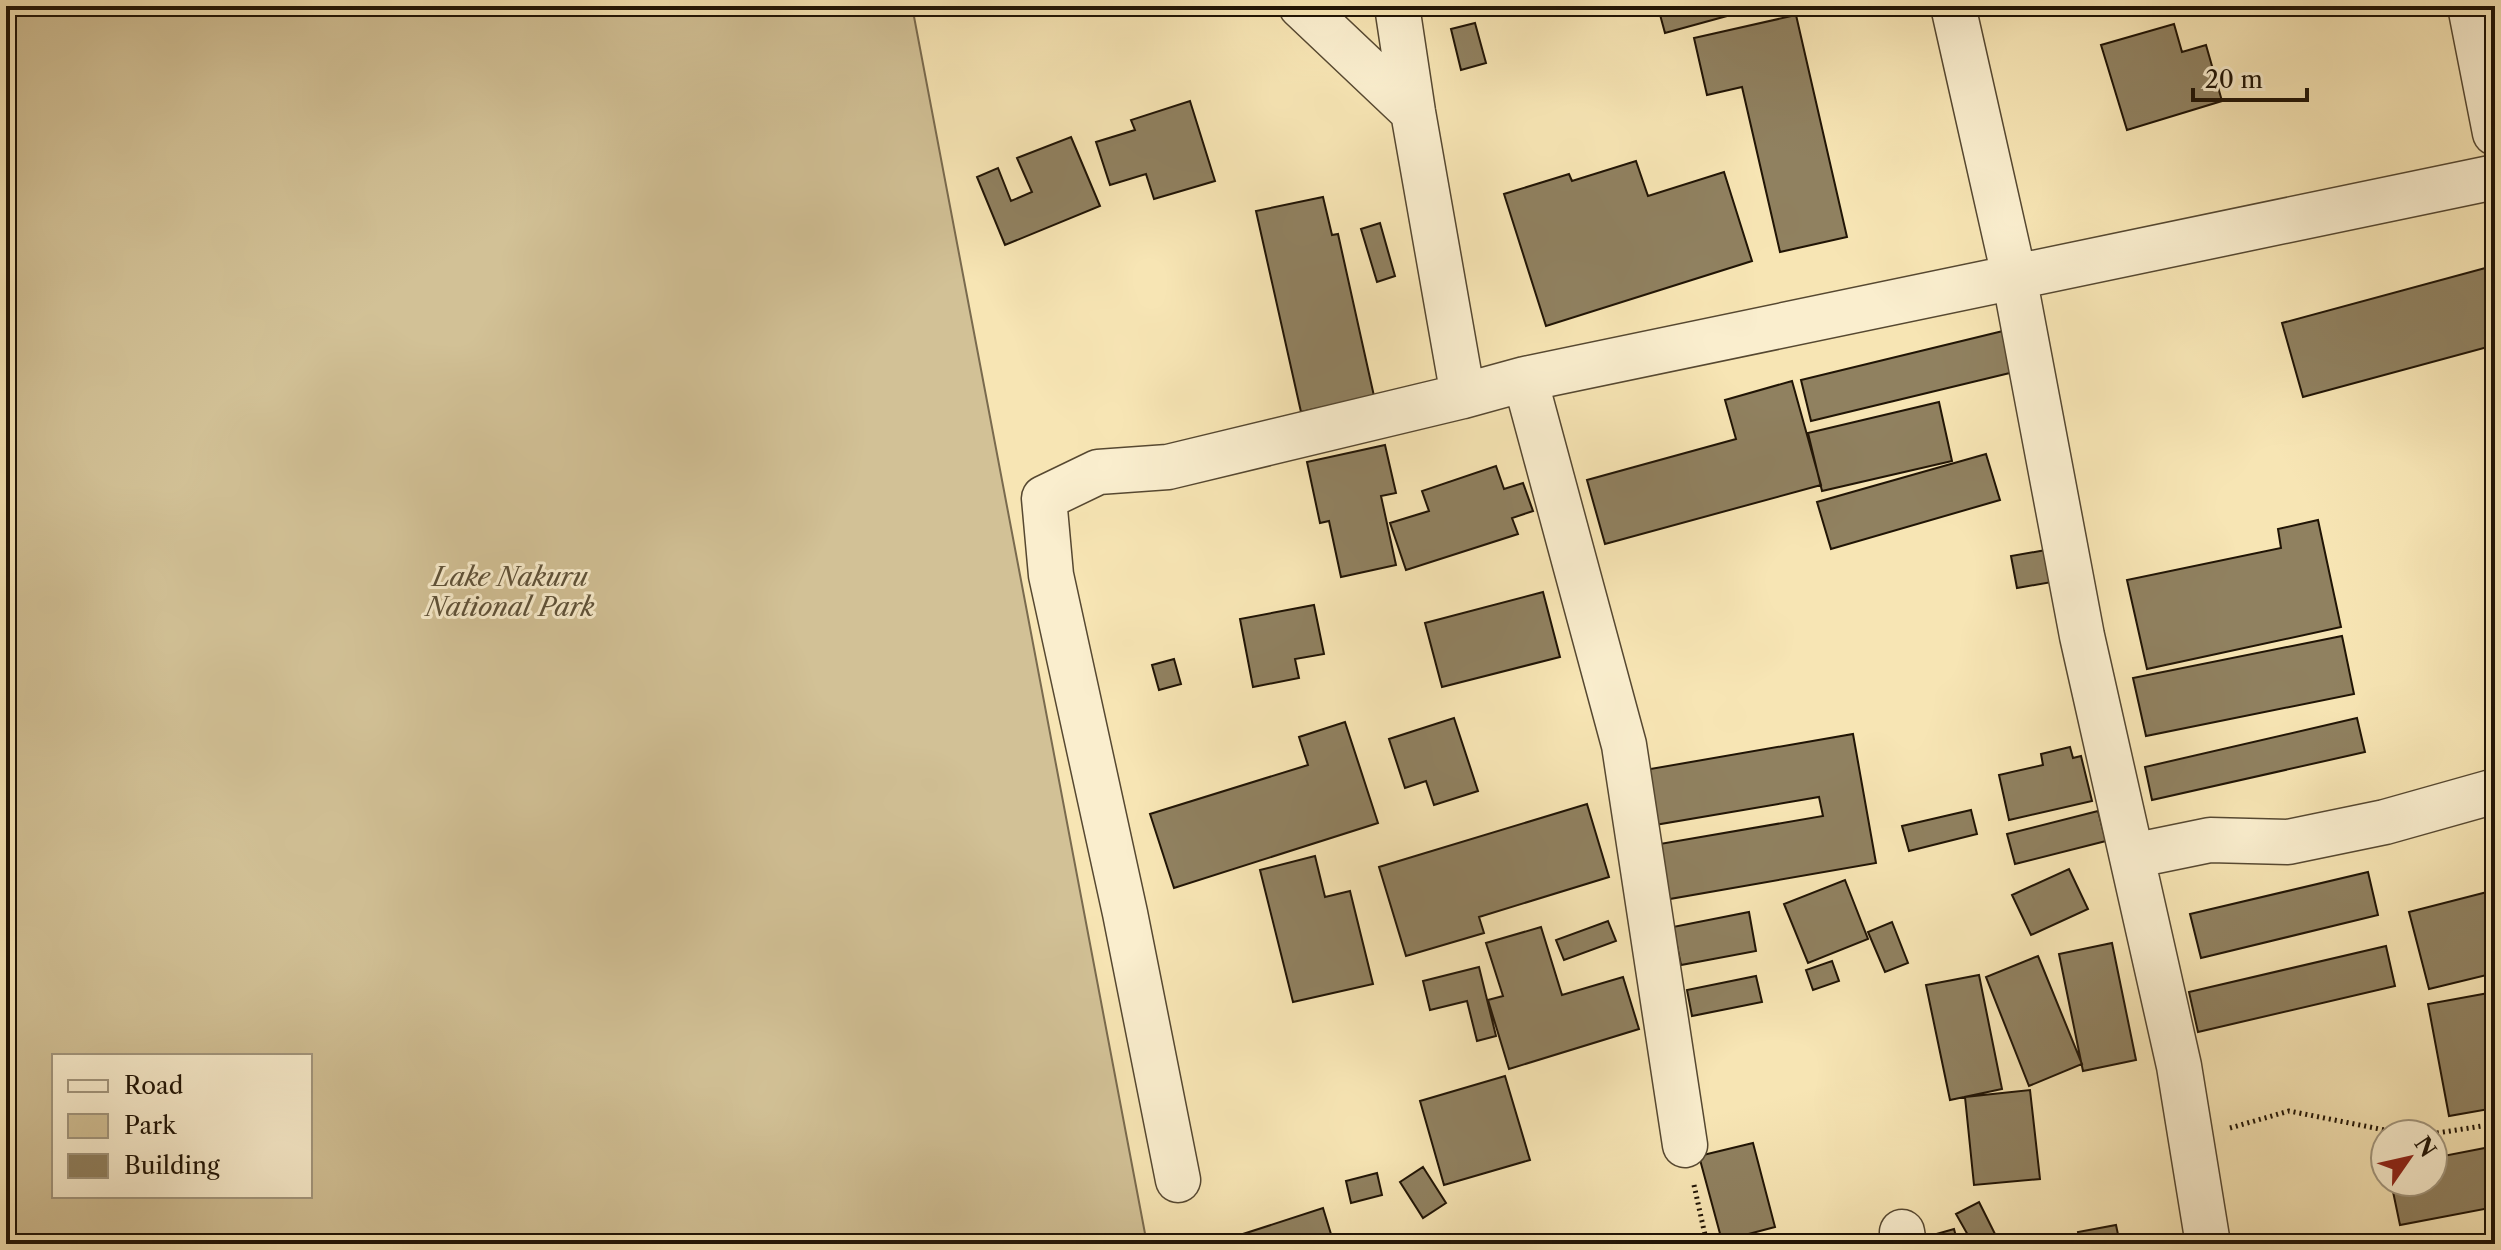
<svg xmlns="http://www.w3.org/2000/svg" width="2501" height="1250" font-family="'Libre Caslon Text',serif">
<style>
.green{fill:#d2c196;stroke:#796a4e;stroke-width:2;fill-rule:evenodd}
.building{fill:#908160;stroke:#201405;stroke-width:2}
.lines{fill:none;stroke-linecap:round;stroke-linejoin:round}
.minor-casing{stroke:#564831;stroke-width:47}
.path{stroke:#201405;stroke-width:5;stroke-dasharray:2 4;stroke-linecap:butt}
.minor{stroke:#faeece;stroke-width:44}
.labels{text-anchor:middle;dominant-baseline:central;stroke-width:6;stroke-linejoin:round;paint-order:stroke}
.park-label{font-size:26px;font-style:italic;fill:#5e5138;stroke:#faeece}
</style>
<rect width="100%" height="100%" fill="#f7e5b4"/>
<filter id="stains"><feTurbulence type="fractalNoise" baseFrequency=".0025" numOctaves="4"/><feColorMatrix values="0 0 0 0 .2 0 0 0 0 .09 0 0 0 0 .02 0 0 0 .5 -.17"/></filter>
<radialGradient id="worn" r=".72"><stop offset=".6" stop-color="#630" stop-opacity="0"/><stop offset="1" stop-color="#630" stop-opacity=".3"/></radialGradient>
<!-- green -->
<path class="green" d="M 6,6 L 912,6 L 1147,1244 L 6,1244 ZM 54,1056 L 310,1056 L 310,1196 L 54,1196 Z"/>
<!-- building -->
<path class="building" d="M 1677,6 L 1724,6 L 1727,16 L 1665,33 L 1659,11 Z
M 1796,15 L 1847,237 L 1780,252 L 1742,87 L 1707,95 L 1694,38 Z
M 1475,23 L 1486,63 L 1461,70 L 1451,29 Z
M 2174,24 L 2182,52 L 2206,45 L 2222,101 L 2127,130 L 2101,45 Z
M 1190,101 L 1215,181 L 1154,199 L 1146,174 L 1110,185 L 1096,142 L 1135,130 L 1131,120 Z
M 1071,137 L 1100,206 L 1005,245 L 977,177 L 998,168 L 1011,201 L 1032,192 L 1017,158 Z
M 1636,161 L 1648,196 L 1724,172 L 1752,261 L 1546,326 L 1504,194 L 1569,174 L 1572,181 Z
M 1323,197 L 1332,235 L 1338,234 L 1374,396 L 1301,412 L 1256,211 Z
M 1380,223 L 1395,276 L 1377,282 L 1361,229 Z
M 2489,267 L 2495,291 L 2495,345 L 2303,397 L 2282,323 Z
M 2003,331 L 2014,372 L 1811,421 L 1801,380 Z
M 1792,381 L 1821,485 L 1605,544 L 1587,480 L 1736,439 L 1725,400 Z
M 1939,402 L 1952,461 L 1822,491 L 1808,433 Z
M 1385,445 L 1396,493 L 1381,496 L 1396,565 L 1341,577 L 1329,521 L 1320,523 L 1307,462 Z
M 1986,454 L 2000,500 L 1831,549 L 1817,502 Z
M 1496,466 L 1504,489 L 1523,483 L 1533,511 L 1512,518 L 1518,534 L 1406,570 L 1390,523 L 1429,511 L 1422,491 Z
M 2318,520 L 2341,627 L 2147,669 L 2127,580 L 2281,548 L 2278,529 Z
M 2046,550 L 2052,582 L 2017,588 L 2011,556 Z
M 1543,592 L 1560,657 L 1442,687 L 1425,623 Z
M 1314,605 L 1324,654 L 1295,659 L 1299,678 L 1253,687 L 1240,619 Z
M 2342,636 L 2354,694 L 2146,736 L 2133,678 Z
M 1174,659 L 1181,684 L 1159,690 L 1152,665 Z
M 1454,718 L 1478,791 L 1434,805 L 1426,781 L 1405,788 L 1389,739 Z
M 2357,718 L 2365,752 L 2152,800 L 2145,767 Z
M 1345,722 L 1378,823 L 1174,888 L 1150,814 L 1308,765 L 1299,737 Z
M 1853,734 L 1876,863 L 1664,900 L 1654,845 L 1823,816 L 1819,797 L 1643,827 L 1633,772 Z
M 2070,747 L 2073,758 L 2081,756 L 2092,801 L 2009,820 L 1999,775 L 2043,765 L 2041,754 Z
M 1587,804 L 1609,877 L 1479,917 L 1484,933 L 1406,956 L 1379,867 Z
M 1971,810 L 1977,834 L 1909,851 L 1902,826 Z
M 2098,811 L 2106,841 L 2015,864 L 2007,834 Z
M 1315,856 L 1325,897 L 1350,891 L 1373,984 L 1293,1002 L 1260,870 Z
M 2069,869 L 2088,909 L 2031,935 L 2012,895 Z
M 2368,872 L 2378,915 L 2201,958 L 2190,914 Z
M 1845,880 L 1868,939 L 1808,963 L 1784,904 Z
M 2491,891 L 2495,908 L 2495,973 L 2429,989 L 2409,912 Z
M 1749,912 L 1756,951 L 1681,965 L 1673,927 Z
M 1608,921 L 1616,941 L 1564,960 L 1556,940 Z
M 1892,922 L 1908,963 L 1885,972 L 1868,932 Z
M 1541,927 L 1562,995 L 1623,977 L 1639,1029 L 1509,1069 L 1488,1000 L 1503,996 L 1486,943 Z
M 2112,943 L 2136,1060 L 2083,1071 L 2059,954 Z
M 2386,946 L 2395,986 L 2198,1032 L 2189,992 Z
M 2038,956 L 2082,1064 L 2029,1086 L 1986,977 Z
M 1832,961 L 1839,981 L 1813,990 L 1806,970 Z
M 1479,967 L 1496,1036 L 1477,1041 L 1467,1001 L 1430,1010 L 1423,981 Z
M 1979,975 L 2002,1089 L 1950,1100 L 1926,985 Z
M 1756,976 L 1762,1002 L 1692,1016 L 1687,990 Z
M 2494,992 L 2495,1108 L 2449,1116 L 2428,1004 Z
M 1505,1076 L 1530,1160 L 1444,1185 L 1420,1101 Z
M 2030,1090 L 2040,1179 L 1974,1185 L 1965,1097 Z
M 1753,1143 L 1775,1227 L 1722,1241 L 1699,1156 Z
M 2495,1146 L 2495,1207 L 2400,1225 L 2391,1182 L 2433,1182 L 2433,1158 Z
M 1423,1167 L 1446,1203 L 1423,1218 L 1400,1182 Z
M 1377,1173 L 1382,1195 L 1351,1203 L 1346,1181 Z
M 1979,1202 L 2000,1244 L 1973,1244 L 1956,1214 Z
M 1323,1208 L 1334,1244 L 1246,1244 L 1243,1234 Z
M 2116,1225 L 2120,1244 L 2080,1244 L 2078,1232 Z
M 1954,1229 L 1958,1244 L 1928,1244 L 1926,1237 Z"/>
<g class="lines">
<defs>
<path id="minor" d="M 1301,6 L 1413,112
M 1397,6 L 1413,112 L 1463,396 L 1525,379 L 2495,177
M 1953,6 L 2014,276 L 2082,636 L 2179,1066 L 2208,1244
M 2470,6 L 2495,133
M 1525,379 L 1624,745 L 1685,1145
M 2132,856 L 2210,840 L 2288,842 L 2385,822 L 2495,791
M 1178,1180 L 1125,913 L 1051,575 L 1044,498 L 1098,472 L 1168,467 L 1463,396
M 1902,1232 L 1904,1244"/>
</defs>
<!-- minor casing -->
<use href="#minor" class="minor-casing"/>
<!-- path -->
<path class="path" d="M 2230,1128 L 2289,1111 L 2405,1134
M 2431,1134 L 2495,1124
M 1694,1185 L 1707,1244
M 1834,1244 L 1864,1239"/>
<!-- minor -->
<use href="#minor" class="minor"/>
</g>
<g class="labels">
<!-- park labels -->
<g class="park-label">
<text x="510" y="577">Lake Nakuru<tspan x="510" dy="30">National Park</tspan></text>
</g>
</g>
<!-- margin -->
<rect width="2501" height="1250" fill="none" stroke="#f7e5b4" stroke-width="32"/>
<rect x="8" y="8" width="2485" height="1234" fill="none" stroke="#201405" stroke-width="4"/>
<rect x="16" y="16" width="2469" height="1218" fill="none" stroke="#201405" stroke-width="2"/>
<!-- legend -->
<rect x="52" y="1054" width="260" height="144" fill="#faeece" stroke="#a3977e" stroke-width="2"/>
<rect x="68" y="1080" width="40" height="12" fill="#faeece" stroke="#a3977e" stroke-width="2"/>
<text x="124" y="1094" font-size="24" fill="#201405">Road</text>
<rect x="68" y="1114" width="40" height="24" fill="#d2c196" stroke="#a3977e" stroke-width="2"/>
<text x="124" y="1134" font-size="24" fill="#201405">Park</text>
<rect x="68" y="1154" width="40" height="24" fill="#908160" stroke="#a3977e" stroke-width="2"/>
<text x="124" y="1174" font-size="24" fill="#201405">Building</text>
<!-- north arrow -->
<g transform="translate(2409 1158) rotate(56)"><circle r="38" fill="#faeece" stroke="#a3977e" stroke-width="2"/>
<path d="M0-6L14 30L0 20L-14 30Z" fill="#8f2418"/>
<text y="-12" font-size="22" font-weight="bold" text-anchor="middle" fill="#201405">N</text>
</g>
<!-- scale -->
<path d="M2193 88v12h114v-12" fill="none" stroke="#201405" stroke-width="4"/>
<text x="2205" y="88" font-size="24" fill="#201405" stroke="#faeece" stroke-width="6" paint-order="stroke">20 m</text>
<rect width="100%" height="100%" filter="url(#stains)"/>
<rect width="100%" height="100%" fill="url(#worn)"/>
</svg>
